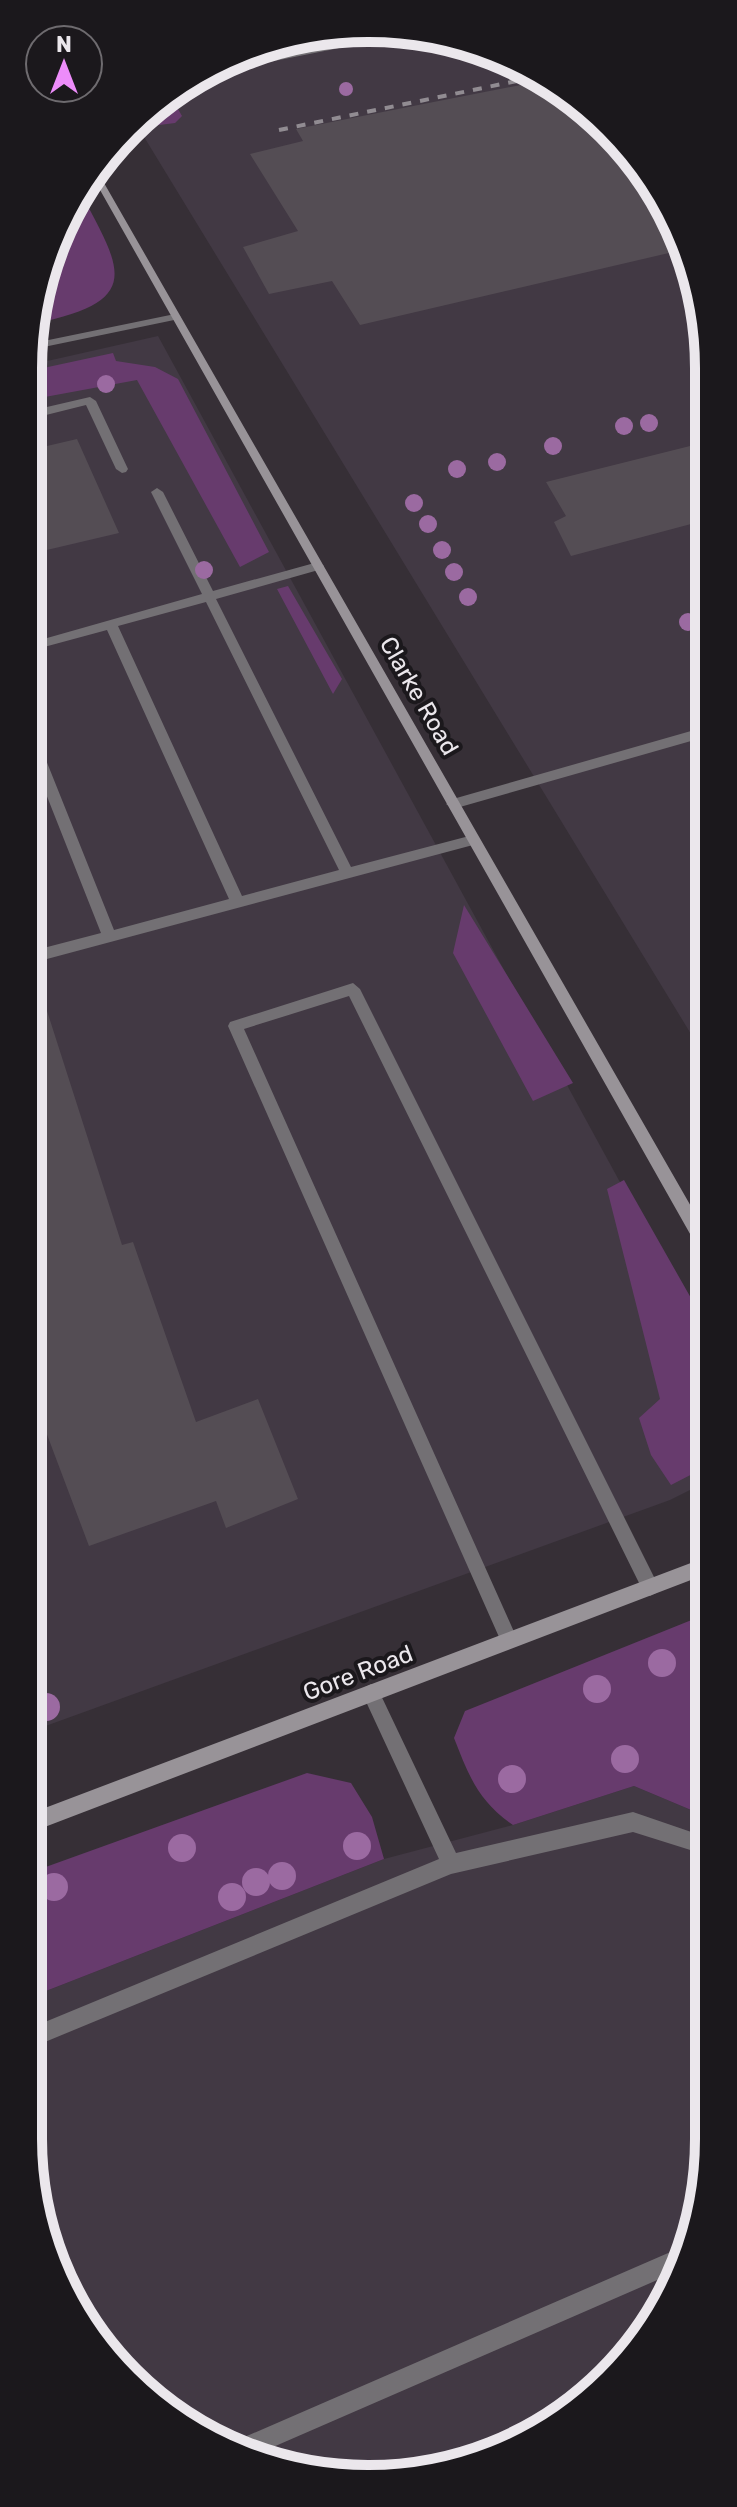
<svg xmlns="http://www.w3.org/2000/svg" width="737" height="2507" font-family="Rubik,sans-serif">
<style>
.built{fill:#423944}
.green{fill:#673b6d}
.building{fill:#544d54}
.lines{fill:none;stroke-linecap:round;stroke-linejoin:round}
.service{fill:#737074;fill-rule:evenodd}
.minor{fill:#737074;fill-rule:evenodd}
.secondary{fill:#989398;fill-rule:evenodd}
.rail{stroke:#918c92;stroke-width:4;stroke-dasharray:9 9;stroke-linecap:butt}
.tree{fill:#9b6aa1}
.labels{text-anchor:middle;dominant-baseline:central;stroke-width:8;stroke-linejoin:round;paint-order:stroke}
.street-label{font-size:24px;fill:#ebe7ec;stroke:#1b181c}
.rim{fill:none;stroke:#ebe7ec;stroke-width:10}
</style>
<rect width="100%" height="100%" fill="#362f36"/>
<!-- built -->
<path class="built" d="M 434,34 L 538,73 L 624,144 L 683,238 L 706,325 L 705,1057 L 138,127 L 179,86 L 302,35 Z
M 158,336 L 704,1336 L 704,1483 L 670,1500 L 29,1732 L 34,364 Z
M 634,1786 L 703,1815 L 703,2204 L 663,2309 L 575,2409 L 457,2467 L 346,2478 L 217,2444 L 113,2363 L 54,2268 L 28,2138 L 28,1998 L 384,1859 L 513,1825 Z"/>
<!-- green -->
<path class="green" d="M 170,95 L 182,116 L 175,123 L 136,128 Z
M 80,192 C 125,274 141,301 34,324 L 34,303 Z
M 113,353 L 116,361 L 155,367 L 178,379 L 269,552 L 240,567 L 137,380 L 34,399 L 34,370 Z
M 288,586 L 342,679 L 333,694 L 277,589 Z
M 464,905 L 573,1083 L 533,1101 L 453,953 Z
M 624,1180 L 704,1321 L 704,1468 L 671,1485 L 651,1455 L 639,1418 L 660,1399 L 607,1189 Z
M 704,1615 L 703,1815 L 634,1786 L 513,1825 C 478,1801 469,1776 454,1738 L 465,1711 Z
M 307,1773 L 351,1783 L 372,1817 L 384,1859 L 28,1998 L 29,1873 Z"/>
<!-- building -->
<path class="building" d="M 546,80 L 624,144 L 683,238 L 686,249 L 360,325 L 332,281 L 269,294 L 243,247 L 298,231 L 250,154 L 303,141 L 296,129 Z
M 77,439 L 119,533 L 34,553 L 34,449 Z
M 706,442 L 706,520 L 571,556 L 554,522 L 566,516 L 546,482 Z
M 40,989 L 122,1245 L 133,1242 L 196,1422 L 258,1399 L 298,1499 L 226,1528 L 216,1501 L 89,1546 L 31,1392 L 32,990 Z"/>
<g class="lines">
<!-- service -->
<path class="service" d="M 410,34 L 249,66 L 242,59 L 388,35 Z
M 90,397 L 96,401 L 128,469 L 126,472 L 122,473 L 116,469 L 86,405 L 34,418 L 34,410 Z
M 157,488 L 163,492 L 213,591 L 318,562 L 324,566 L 322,569 L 216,599 L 351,867 L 473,835 L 480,840 L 473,845 L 32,963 L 32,951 L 101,933 L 33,761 L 33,740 L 40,745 L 114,930 L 229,899 L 107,630 L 33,650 L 33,642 L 202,594 L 151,492 ZM 206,602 L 339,870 L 242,896 L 118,626 Z
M 705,727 L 705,737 L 453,809 L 446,804 L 453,799 Z
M 353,983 L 360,989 L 659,1587 L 656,1593 L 650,1596 L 644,1593 L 349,996 L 244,1029 L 515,1634 L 518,1640 L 515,1646 L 509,1649 L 503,1646 L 228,1026 L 230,1022 Z
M 371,1684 L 377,1687 L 456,1853 L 633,1812 L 703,1836 L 703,1854 L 633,1832 L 451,1874 L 28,2049 L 28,2029 L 439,1859 L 362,1693 L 365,1687 Z
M 682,2247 L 686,2249 L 678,2271 L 257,2454 L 231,2447 L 233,2442 Z"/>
<!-- minor -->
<path class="minor" d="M 175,314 L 181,317 L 179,319 L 34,349 L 34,343 Z"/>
<!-- secondary -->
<path class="secondary" d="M 96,169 L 704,1229 L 704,1250 L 698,1248 L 91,174 Z
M 704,1558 L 704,1575 L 29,1833 L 29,1814 Z"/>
<!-- rail -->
<path class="rail" d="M 279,130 L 541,76"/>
</g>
<!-- trees -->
<g class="tree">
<circle cx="346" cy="89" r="7"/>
<circle cx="106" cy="384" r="9"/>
<circle cx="649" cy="423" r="9"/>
<circle cx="624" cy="426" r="9"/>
<circle cx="553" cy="446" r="9"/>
<circle cx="497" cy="462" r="9"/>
<circle cx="457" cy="469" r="9"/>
<circle cx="414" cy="503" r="9"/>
<circle cx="428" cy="524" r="9"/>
<circle cx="442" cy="550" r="9"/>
<circle cx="204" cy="570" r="9"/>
<circle cx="454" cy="572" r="9"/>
<circle cx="468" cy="597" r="9"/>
<circle cx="688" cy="622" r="9"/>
<circle cx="662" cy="1663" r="14"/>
<circle cx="597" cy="1689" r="14"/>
<circle cx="46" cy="1707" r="14"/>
<circle cx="625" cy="1759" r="14"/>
<circle cx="512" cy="1779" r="14"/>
<circle cx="357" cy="1846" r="14"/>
<circle cx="182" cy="1848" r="14"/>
<circle cx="282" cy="1876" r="14"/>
<circle cx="256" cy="1882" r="14"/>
<circle cx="54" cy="1887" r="14"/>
<circle cx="232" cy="1897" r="14"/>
</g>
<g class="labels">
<!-- street labels -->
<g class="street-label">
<text transform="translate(419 696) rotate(60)">Clarke Road</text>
<text transform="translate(358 1673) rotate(-21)">Gore Road</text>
</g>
</g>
<!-- crop -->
<path d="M0 0H737V2507H0ZM368 42H369A326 326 0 0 1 695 368V2139A326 326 0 0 1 369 2465H368A326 326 0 0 1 42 2139V368A326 326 0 0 1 368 42Z" fill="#1b181c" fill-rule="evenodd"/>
<path class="rim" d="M368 42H369A326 326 0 0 1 695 368V2139A326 326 0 0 1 369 2465H368A326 326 0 0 1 42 2139V368A326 326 0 0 1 368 42Z"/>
<!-- north arrow -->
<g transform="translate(64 64)"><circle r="38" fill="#1b181c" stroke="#6e6b6f" stroke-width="2"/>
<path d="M0-6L14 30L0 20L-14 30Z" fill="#ed8cfa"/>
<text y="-12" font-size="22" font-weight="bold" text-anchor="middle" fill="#ebe7ec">N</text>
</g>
</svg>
